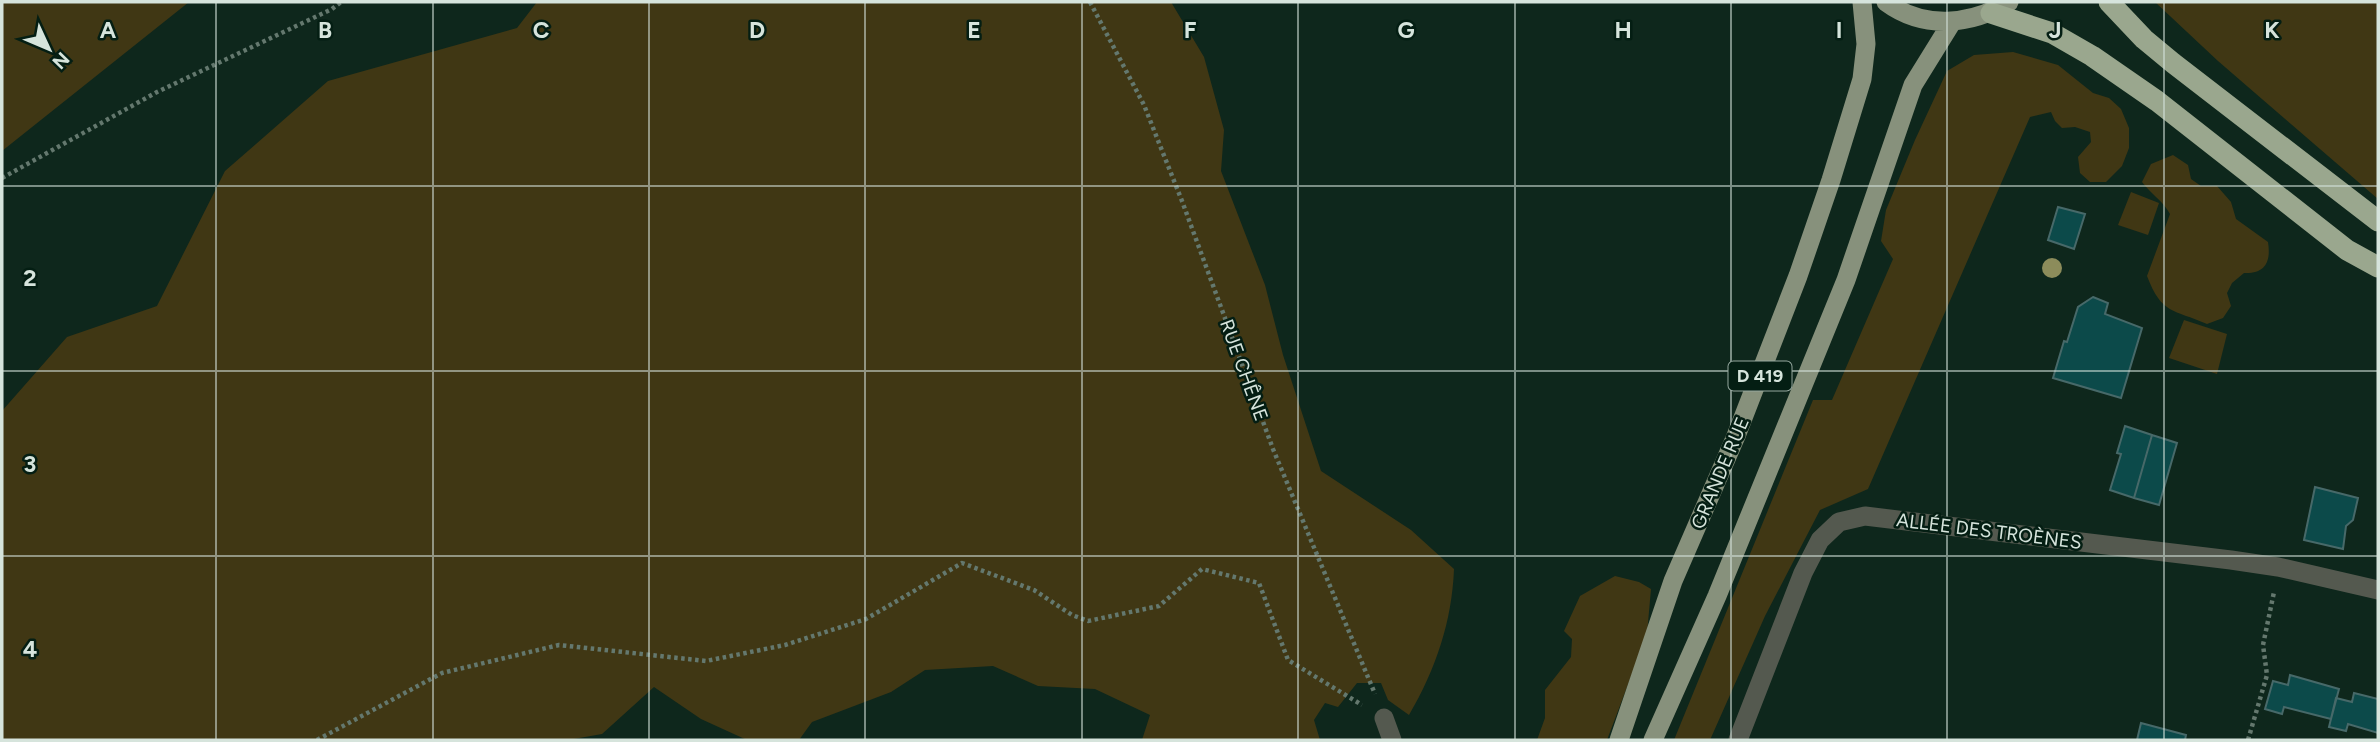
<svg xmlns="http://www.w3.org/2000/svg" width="2380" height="742" font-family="Figtree,sans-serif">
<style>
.green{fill:#403714}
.building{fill:#0c4a4a;stroke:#476969;stroke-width:2}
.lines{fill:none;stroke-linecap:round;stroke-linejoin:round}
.path{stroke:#64786e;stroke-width:4.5;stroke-dasharray:3.5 3.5;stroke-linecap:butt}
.minor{stroke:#54594f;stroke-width:19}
.primary{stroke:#87917c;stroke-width:19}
.motorway{stroke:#9aa78e;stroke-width:21}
.tree{fill:#8c8c5b}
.grid{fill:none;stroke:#d6e4dc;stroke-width:2;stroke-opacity:0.55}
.labels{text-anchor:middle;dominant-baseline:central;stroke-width:5;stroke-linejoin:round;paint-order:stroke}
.shield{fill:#041e13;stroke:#97a9a0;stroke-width:2}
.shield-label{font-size:18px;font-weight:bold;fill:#d6e4dc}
.street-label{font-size:19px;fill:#d6e4dc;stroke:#041e13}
.grid-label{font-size:23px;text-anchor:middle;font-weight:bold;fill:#d6e4dc;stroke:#041e13;stroke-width:5;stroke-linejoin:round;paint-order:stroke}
</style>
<rect width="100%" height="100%" fill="#0e271c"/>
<!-- green -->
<path class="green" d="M 2,2 L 189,2 L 2,151 Z
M 537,2 L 1171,2 L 1204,57 L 1224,130 L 1221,171 L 1265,285 L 1283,355 L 1321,471 L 1411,530 L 1454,569 C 1452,621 1436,669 1409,715 L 1388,700 L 1381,683 L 1357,683 L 1338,707 L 1325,703 L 1314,720 L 1320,740 L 1142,740 L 1150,715 L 1095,689 L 1038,686 L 993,666 L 925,670 L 891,692 L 812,722 L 799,740 L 747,740 L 701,719 L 654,687 L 602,734 L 568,740 L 2,740 L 2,411 L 67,337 L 157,306 L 225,171 L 328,81 L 517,28 Z
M 2155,2 L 2378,2 L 2378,199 L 2218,61 Z
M 2013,52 L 2058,65 L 2093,93 L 2109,98 L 2121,109 L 2129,128 L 2129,148 L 2122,166 L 2106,182 L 2090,182 L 2080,173 L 2078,157 L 2091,142 L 2090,132 L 2075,127 L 2062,128 L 2055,121 L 2051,112 L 2030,117 L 1868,489 L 1820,510 L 1765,616 L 1710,740 L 1674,740 L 1813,400 L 1832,400 L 1893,259 L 1881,241 L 1886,210 L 1915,140 L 1947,71 L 1974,55 Z
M 2173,155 L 2188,165 L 2191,179 L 2201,186 L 2217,186 L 2231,202 L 2236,219 L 2268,242 C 2271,261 2266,274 2244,273 L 2232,283 L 2227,293 L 2231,306 L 2223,318 L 2207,324 C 2173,309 2162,315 2147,276 L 2170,214 C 2163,201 2151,194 2142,182 L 2151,164 Z
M 2131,192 L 2159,203 L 2148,235 L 2118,225 Z
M 2184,320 L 2227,334 L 2217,374 L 2169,358 Z
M 1615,576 L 1639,582 L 1651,589 L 1647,634 L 1607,740 L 1537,740 L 1545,718 L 1545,690 L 1571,657 L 1572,639 L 1564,631 L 1580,596 Z"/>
<!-- building -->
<path class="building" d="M 2058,207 L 2085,214 L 2074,249 L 2048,240 Z
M 2093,297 L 2108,303 L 2105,314 L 2142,328 L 2121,398 L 2053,378 L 2064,341 L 2067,342 L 2078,307 Z
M 2125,426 L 2152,435 L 2134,498 L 2110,490 L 2121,454 L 2117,453 Z
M 2152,435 L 2177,443 L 2159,505 L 2134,498 Z
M 2315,487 L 2358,498 L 2353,520 L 2346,526 L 2343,549 L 2304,540 Z
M 2290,675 L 2339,689 L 2331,719 L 2284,707 L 2282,714 L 2265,709 L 2273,681 L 2288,685 Z
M 2354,693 L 2378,699 L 2378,733 L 2348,724 L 2346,731 L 2329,727 L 2336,698 L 2352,702 Z
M 2141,723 L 2186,735 L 2185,740 L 2137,740 Z"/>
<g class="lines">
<!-- path -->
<path class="path" d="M 1090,2 L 1144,105 L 1182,201 L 1273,449 L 1375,694
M 2,178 L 157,92 L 332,9 L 341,2
M 317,740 L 442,673 L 559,645 L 706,661 L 785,645 L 866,619 L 962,563 L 1034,590 L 1072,615 L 1088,621 L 1159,606 L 1202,569 L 1259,583 L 1288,660 L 1362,705
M 2248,740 L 2267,675 L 2263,645 L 2274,592"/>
<!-- minor -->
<path class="minor" d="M 1384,718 L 1392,740
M 1738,740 L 1803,573 L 1820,540 L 1839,522 L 1865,516 L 2231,560 L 2278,567 L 2378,590"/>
<!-- primary -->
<path class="primary" d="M 1886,2 C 1924,30 1971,25 2009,2
M 1619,740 L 1673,581 L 1736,436 L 1798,276 L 1831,180 L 1862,79 L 1866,44 L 1862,2
M 1653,740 L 1717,596 L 1846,280 L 1913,85 L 1952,22"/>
<!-- motorway -->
<path class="motorway" d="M 2109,2 L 2144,39 L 2173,63 L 2378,221
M 1991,13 L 2052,33 L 2092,56 L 2157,101 L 2347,250 L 2378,267"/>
</g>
<!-- trees -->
<circle class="tree" cx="2052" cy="268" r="10"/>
<!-- grid -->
<path class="grid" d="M 216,2 L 216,740M 433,2 L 433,740M 649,2 L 649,740M 865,2 L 865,740M 1082,2 L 1082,740M 1298,2 L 1298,740M 1515,2 L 1515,740M 1731,2 L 1731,740M 1947,2 L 1947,740M 2164,2 L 2164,740M 2,186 L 2378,186M 2,371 L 2378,371M 2,556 L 2378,556"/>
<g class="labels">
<!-- shield labels -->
<rect class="shield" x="1728.5" y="361.5" width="63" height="29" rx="5"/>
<g class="shield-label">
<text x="1760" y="376">D 419</text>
</g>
<!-- street labels -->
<g class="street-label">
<text transform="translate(1244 370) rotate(70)">RUE CHÊNE</text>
<text transform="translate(1720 473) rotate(-67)">GRANDE RUE</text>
<text transform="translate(1989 531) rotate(7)">ALLÉE DES TROÈNES</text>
</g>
</g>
<g class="grid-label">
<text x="108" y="38">A</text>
<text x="325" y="38">B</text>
<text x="541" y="38">C</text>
<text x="757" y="38">D</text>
<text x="974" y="38">E</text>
<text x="1190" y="38">F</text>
<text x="1406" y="38">G</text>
<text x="1623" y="38">H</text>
<text x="1839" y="38">I</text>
<text x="2055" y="38">J</text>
<text x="2272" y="38">K</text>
<text x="30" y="286">2</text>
<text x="30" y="472">3</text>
<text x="30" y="657">4</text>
</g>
<!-- border -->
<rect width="2380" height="742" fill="none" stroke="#d6e4dc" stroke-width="7"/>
<!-- north arrow -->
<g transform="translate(49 49) rotate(134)" stroke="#041e13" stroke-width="5" paint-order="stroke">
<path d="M0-5L12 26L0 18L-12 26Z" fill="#d6e4dc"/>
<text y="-10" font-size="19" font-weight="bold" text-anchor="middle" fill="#d6e4dc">N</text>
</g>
</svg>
